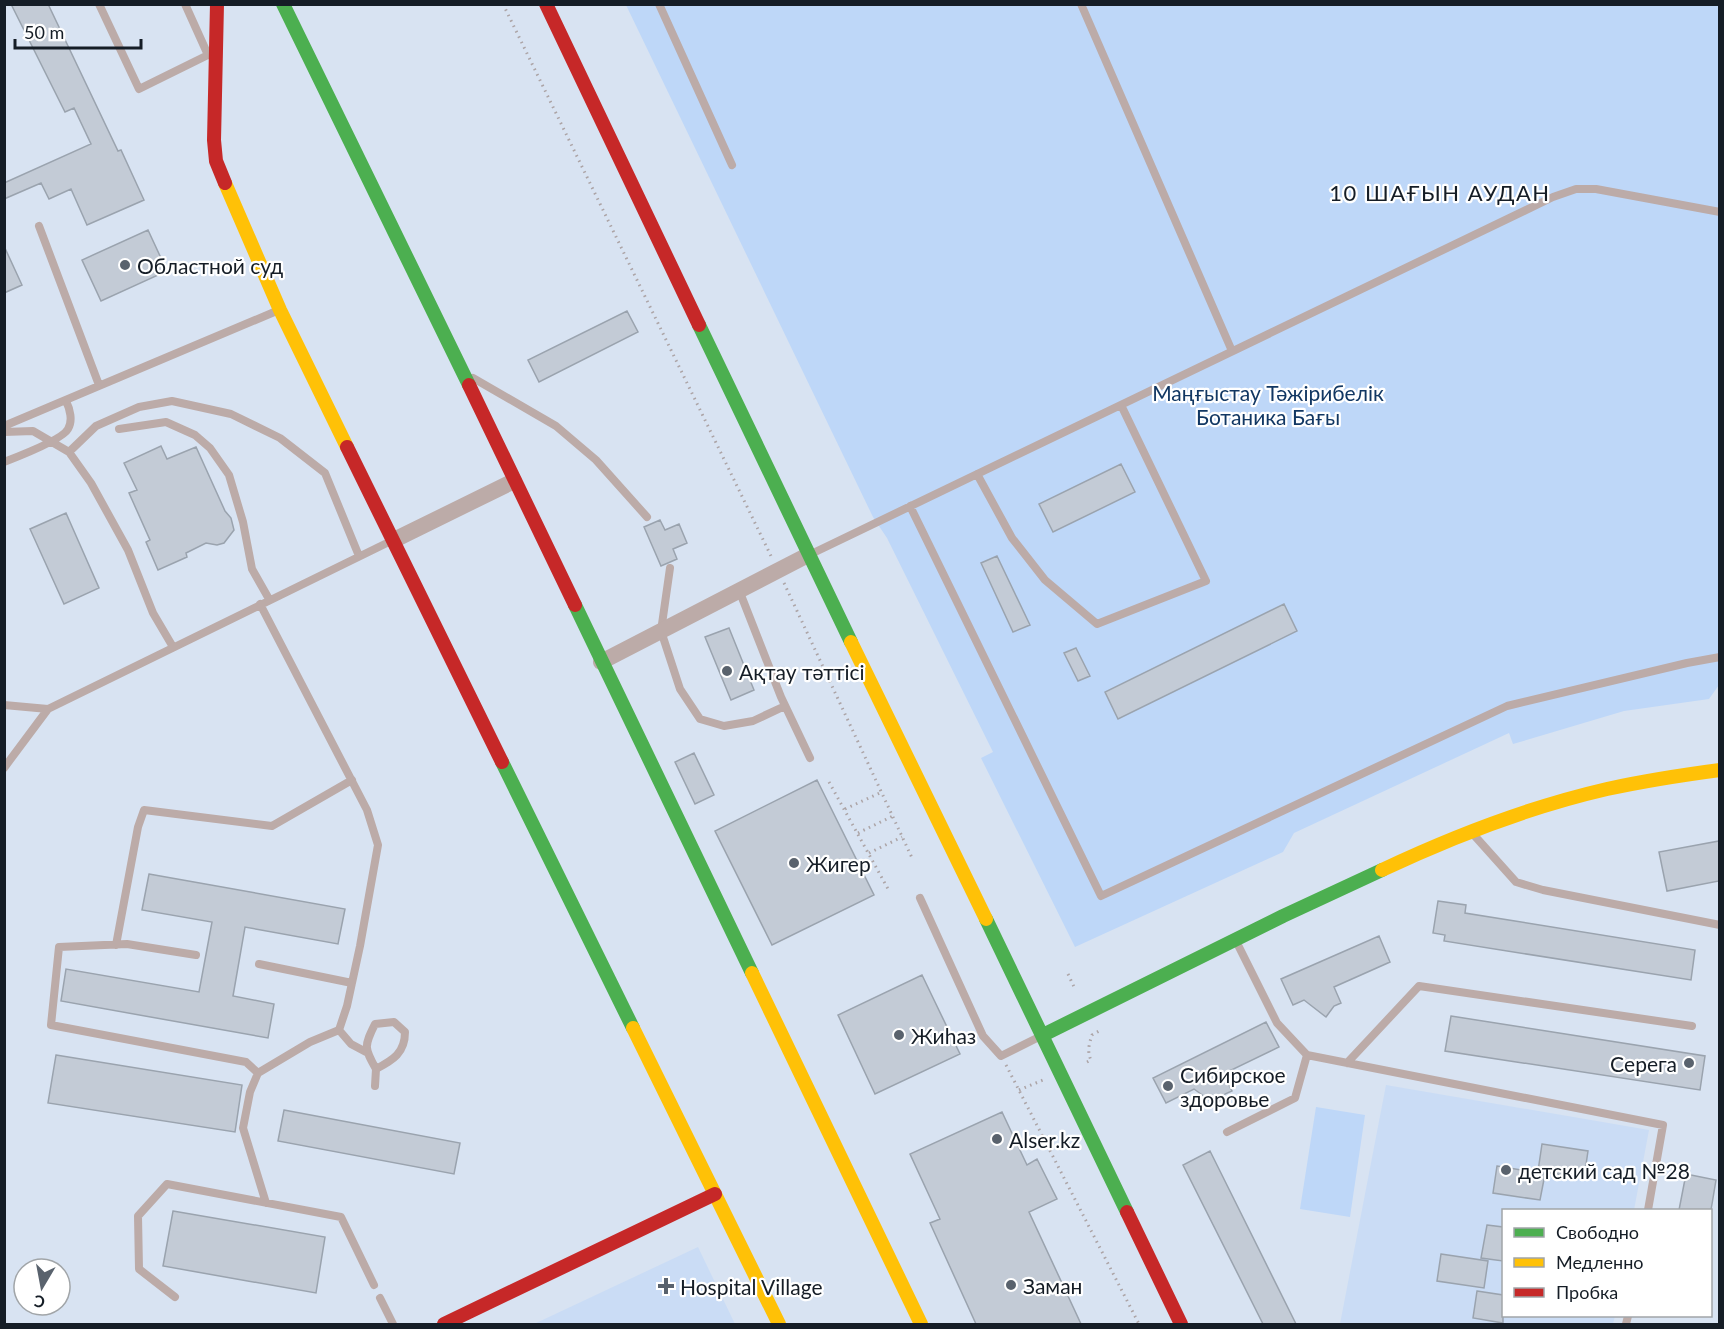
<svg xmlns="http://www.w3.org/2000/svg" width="1724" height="1329" font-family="Lato,sans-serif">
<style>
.built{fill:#cadcf5}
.green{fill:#bed7f8}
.building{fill:#c3cbd6;stroke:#9aa3ae;stroke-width:1.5}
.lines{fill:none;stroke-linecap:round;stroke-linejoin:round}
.path{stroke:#aca4a6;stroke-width:3;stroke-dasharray:1.5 4.5;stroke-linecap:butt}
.lane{stroke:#bcaba8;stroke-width:8}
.street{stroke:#bcaba8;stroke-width:16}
.fast{stroke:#4caf50;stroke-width:14}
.slow{stroke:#ffc107;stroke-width:14}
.jam{stroke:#c62828;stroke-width:14}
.poi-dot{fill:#59626d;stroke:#fff;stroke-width:2}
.labels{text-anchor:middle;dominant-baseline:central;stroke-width:4.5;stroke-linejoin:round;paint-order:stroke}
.poi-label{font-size:21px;fill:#151d26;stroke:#fff;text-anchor:start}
.park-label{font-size:21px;fill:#113763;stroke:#fff}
.neighbourhood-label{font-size:22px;letter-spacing:1.5px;fill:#151d26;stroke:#fff}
</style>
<rect width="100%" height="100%" fill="#d8e3f2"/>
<!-- built -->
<path class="built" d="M 1386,1085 L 1649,1130 L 1634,1210 L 1504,1210 L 1504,1316 L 1615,1316 L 1613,1324 L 1340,1324 Z
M 698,1247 L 735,1324 L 534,1324 Z"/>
<!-- green -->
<path class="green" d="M 626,5 L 1719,5 L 1719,685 L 1709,699 L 1624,711 L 1513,744 L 1509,733 L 1294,833 L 1283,852 L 1075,947 L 981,758 L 993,752 L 887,538 L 873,517 Z
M 1316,1107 L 1365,1115 L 1350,1217 L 1300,1209 Z"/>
<!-- building -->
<path class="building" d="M 11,4 L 48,4 L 118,151 L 121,150 L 144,200 L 87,225 L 71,189 L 49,199 L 41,183 L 4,199 L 4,183 L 91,144 L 74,108 L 65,112 Z
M 148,230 L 167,271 L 101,301 L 82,260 Z
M 4,246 L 22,285 L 4,293 Z
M 627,311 L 638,332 L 539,382 L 528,360 Z
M 161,446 L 167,459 L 196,447 L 225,511 L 231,518 L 234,530 L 224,543 L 217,545 L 206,543 L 186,553 L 187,557 L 158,570 L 146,542 L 150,540 L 129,493 L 137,490 L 124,463 Z
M 1121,464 L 1135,492 L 1053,532 L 1039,504 Z
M 66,513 L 99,588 L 64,604 L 30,529 Z
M 660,520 L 665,530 L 679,524 L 687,543 L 673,549 L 677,559 L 661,566 L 644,527 Z
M 997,556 L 1030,625 L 1013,632 L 981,563 Z
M 1284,604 L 1297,631 L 1118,719 L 1105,692 Z
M 729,628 L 754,690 L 731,700 L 705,637 Z
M 1076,648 L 1090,676 L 1078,681 L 1064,653 Z
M 694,753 L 714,795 L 695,804 L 675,762 Z
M 817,780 L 874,895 L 772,945 L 715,831 Z
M 1719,841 L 1719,881 L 1667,891 L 1659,852 Z
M 149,874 L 345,909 L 338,944 L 245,927 L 233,996 L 274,1004 L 268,1038 L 61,1001 L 66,969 L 199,992 L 212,922 L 142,910 Z
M 1438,901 L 1466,905 L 1465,913 L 1695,950 L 1691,980 L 1444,941 L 1445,935 L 1433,933 Z
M 1379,936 L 1390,962 L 1334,987 L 1341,1003 L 1334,1006 L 1326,1017 L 1304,1000 L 1293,1005 L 1281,979 Z
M 922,975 L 960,1054 L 875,1094 L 838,1015 Z
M 1451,1016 L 1705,1056 L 1700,1090 L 1445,1051 Z
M 1266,1022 L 1279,1047 L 1223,1074 L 1232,1091 L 1225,1094 L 1216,1105 L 1194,1089 L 1166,1103 L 1153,1078 Z
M 56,1055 L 242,1085 L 235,1132 L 48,1103 Z
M 284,1110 L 460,1143 L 454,1174 L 278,1141 Z
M 1002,1112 L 1027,1165 L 1037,1159 L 1057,1199 L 1029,1212 L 1081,1324 L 976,1324 L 930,1223 L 940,1219 L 910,1154 Z
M 1542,1144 L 1588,1151 L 1584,1178 L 1538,1171 Z
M 1210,1151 L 1296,1324 L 1263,1324 L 1183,1165 Z
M 1497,1166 L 1545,1174 L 1540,1200 L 1493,1193 Z
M 1686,1174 L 1716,1180 L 1711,1210 L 1679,1210 Z
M 173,1211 L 325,1237 L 316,1293 L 163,1266 Z
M 1487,1225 L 1503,1227 L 1503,1261 L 1481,1258 Z
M 1441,1254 L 1488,1261 L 1484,1288 L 1437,1281 Z
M 1477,1291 L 1503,1295 L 1503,1323 L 1473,1318 Z"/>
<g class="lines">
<!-- path -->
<path class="path" d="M 503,4 L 771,556
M 784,583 L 913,860
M 829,782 L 888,889
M 845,809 L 882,792
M 858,833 L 893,816
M 869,853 L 902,837
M 1068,974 L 1075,989
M 1087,1062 L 1091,1060 C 1087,1052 1089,1044 1092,1035 L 1099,1031 L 1098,1028
M 1006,1065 L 1139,1324
M 1019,1090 L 1043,1080"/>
<!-- lane -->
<path class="lane" d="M 99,4 L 139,89 L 214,52
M 185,4 L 208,55
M 659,4 L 732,165
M 1081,4 L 1232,351
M 39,226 L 99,385
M 473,378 L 556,426 L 596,460 L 647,517
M 4,426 L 279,310
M 119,429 L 166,422 L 195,435 L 210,448 L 229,475 L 243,522 L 252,569 L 269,599
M 4,432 L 33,431 L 69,452 L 91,483 L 128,550 L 153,613 L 173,647
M 69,452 L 96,426 L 139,407 L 172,401 L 231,414 L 280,438 L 325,473 L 359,556
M 4,462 C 17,457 63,439 68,429 C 73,421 70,409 66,401
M 977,474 L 1012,538 L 1045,580 L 1097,624 L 1206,581 L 1121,405
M 910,506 L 1101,896 L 1507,706 L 1687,663 L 1720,657
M 809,555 L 1553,197 L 1576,189 L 1596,189 L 1720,212
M 670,568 L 661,631 L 680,689 L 700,719 L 724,726 L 753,721 L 785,706
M 739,590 L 781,697 L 810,758
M 260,604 L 367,810 L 378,845 L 360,946 L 347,1006 L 339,1030
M 4,705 L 48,709
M 4,768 L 48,709 L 391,541
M 1473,834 L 1516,882 L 1543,890 L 1720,925
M 920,898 L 983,1036 L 1001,1056 L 1043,1035
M 116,945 L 138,827 L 144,810 L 272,826 L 352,780
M 196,955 L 127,944 L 59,947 L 51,1025 L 246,1062 L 258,1073
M 259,964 L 352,983
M 1307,1055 L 1663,1125 L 1648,1210
M 1347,1063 L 1419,986 L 1692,1026
M 375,1086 L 376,1069 C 393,1060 405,1053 405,1032 L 394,1022 L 375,1024 C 364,1046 364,1048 376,1069
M 1227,1132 L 1295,1098 L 1307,1055 L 1277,1023 L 1235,939
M 266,1203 L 243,1128 L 250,1092 L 258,1073 L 310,1042 L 339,1030 L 351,1044 L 366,1052
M 175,1297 L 139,1269 L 138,1216 L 167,1184 L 341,1217 L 374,1285
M 380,1298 L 393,1324
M 1626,1324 L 1628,1316"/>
<!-- street -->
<path class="street" d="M 394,540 L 514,481
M 601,662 L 808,555"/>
<!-- fast -->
<path class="fast" d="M 283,4 L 469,385
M 699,325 L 851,642
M 575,605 L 752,973
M 502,762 L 633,1028
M 986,919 L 1127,1212
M 1043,1035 L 1283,916 L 1382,870"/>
<!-- slow -->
<path class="slow" d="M 225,183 L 280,310 L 347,447
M 851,642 L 986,919
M 1382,870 C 1454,836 1529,807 1607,789 C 1644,781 1682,775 1720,770
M 752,973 L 921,1324
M 633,1028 L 779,1324"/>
<!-- jam -->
<path class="jam" d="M 217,4 L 214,140 L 216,161 L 225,183
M 546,4 L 699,325
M 469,385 L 575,605
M 347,447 L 502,762
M 1127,1212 L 1181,1324
M 444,1324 L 715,1194"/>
</g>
<!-- markers -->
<g class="poi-dot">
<circle cx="125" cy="265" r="6"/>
<circle cx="727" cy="671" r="6"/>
<circle cx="794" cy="863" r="6"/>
<circle cx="899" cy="1035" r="6"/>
<circle cx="1689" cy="1063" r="6"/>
<circle cx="1168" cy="1086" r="6"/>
<circle cx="997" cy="1139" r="6"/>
<circle cx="1506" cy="1170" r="6"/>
<circle cx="1011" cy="1285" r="6"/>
<path d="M663 1277h6v6h6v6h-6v6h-6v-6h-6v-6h6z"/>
</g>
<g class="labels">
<!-- poi labels -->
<g class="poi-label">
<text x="137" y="265">Областной суд</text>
<text x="739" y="671">Ақтау тәттісі</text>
<text x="806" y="863">Жигер</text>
<text x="911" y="1035">Жиhаз</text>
<text x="1677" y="1063" text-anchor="end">Cерега</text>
<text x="1180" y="1074">Сибирское<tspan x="1180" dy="24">здоровье</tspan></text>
<text x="1009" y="1139">Alser.kz</text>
<text x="1518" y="1170">детский сад №28</text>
<text x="1023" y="1285">Заман</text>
<text x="680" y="1286">Hospital Village</text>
</g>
<!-- park labels -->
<g class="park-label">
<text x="1268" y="392">Маңғыстау Тәжірибелік<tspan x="1268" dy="24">Ботаника Бағы</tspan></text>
</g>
<!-- neighbourhood labels -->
<g class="neighbourhood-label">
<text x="1440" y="192">10 ШАҒЫН АУДАН</text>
</g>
</g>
<!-- border -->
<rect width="1724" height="1329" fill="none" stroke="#151d26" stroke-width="12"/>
<!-- legend -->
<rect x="1502" y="1209" width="210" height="108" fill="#ffffff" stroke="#a1a5a8" stroke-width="1.5"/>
<rect x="1514" y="1228" width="30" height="9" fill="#4caf50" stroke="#a1a5a8" stroke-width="1.5"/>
<text x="1556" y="1239" font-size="18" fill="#151d26">Свободно</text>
<rect x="1514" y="1258" width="30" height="9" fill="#ffc107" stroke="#a1a5a8" stroke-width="1.5"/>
<text x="1556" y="1269" font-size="18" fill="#151d26">Медленно</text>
<rect x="1514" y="1288" width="30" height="9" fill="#c62828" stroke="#a1a5a8" stroke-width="1.5"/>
<text x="1556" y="1299" font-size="18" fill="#151d26">Пробка</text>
<!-- north arrow -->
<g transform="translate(42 1287) rotate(190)"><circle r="28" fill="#ffffff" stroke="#a1a5a8" stroke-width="1.5"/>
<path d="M0-4.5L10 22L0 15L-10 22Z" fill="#59626d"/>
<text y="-9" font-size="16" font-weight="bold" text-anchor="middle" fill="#151d26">С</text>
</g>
<!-- scale -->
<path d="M15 39v9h126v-9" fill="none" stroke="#151d26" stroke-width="3"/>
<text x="24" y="39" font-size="18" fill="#151d26" stroke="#ffffff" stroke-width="4.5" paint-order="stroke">50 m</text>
</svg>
